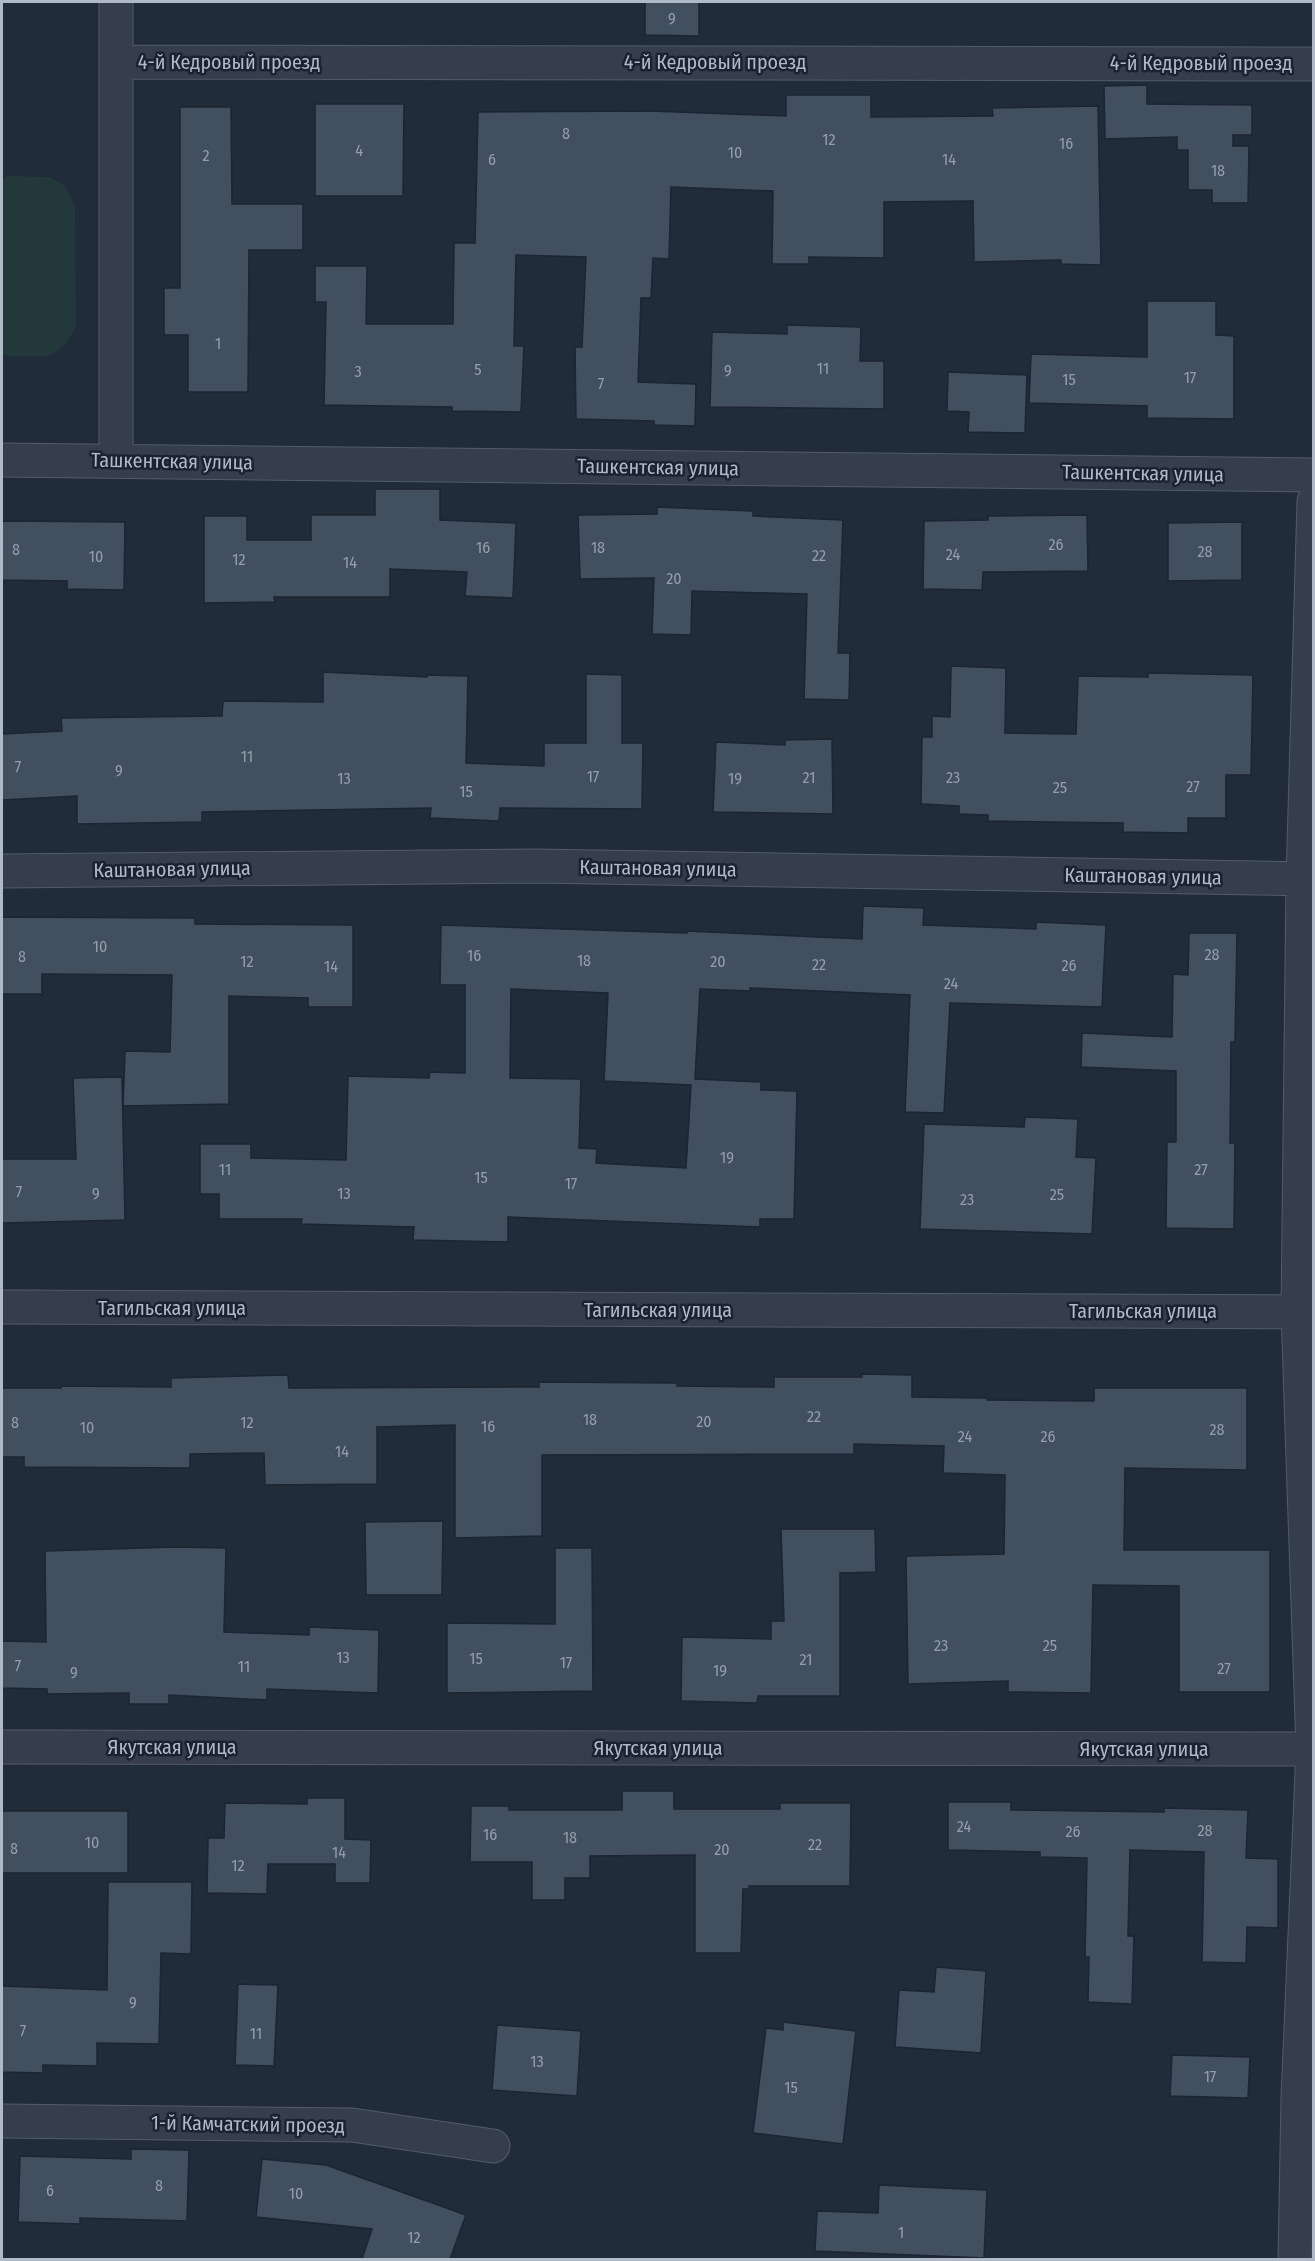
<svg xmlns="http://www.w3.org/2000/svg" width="1315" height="2261" font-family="'Fira Sans Condensed',sans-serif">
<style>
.green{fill:#23383b}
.building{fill:#424f5e;stroke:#1c2531;stroke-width:1.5;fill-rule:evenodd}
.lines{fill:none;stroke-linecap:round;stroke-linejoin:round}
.street-casing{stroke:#535c68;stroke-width:35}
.street{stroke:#353e4a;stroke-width:33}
.labels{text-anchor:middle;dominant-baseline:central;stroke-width:5;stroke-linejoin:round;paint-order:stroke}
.number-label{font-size:16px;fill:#949eac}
.street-label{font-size:20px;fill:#b0b9c6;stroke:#1a232f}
</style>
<rect width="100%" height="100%" fill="#212c3a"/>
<!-- green -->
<path class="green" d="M 7,176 L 50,177 L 66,187 L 75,207 L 76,326 L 66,344 L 49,356 L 8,356 L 2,353 L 2,179 Z"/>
<!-- building -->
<path class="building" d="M 645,2 L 699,2 L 699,36 L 645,35 Z
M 1147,85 L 1147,104 L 1252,105 L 1252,135 L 1233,135 L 1233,146 L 1249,146 L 1248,203 L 1212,203 L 1212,190 L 1188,190 L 1188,150 L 1177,150 L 1177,137 L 1105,139 L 1104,86 Z
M 786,95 L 871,95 L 871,117 L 993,116 L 992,108 L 1098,106 L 1101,265 L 1061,264 L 1061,260 L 974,262 L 973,201 L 884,202 L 884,258 L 809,257 L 809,264 L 772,264 L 773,191 L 671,187 L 669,259 L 653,258 L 651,298 L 641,298 L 638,382 L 696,384 L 695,426 L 654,425 L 654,421 L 576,419 L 575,347 L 582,347 L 586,257 L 516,255 L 514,346 L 524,346 L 521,412 L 452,411 L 452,407 L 324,405 L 326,302 L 315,302 L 315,266 L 367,266 L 366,324 L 453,324 L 454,243 L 475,243 L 478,112 L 650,111 L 786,116 Z
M 315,104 L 404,104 L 403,196 L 315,196 Z
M 180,107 L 231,107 L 232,204 L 303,204 L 303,250 L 249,250 L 248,392 L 188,392 L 188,335 L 164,335 L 164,288 L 180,288 Z
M 1147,301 L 1216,301 L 1216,335 L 1234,336 L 1234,419 L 1147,418 L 1147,406 L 1029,403 L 1031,354 L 1147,357 Z
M 787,325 L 861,327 L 860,361 L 884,361 L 884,409 L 710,407 L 712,332 L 787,334 Z
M 948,372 L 1027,375 L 1025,433 L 968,432 L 969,412 L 947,411 Z
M 375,489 L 440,489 L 440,520 L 516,523 L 513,598 L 465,596 L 467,572 L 390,569 L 390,597 L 274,597 L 275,602 L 204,603 L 204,516 L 247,516 L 247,540 L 311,540 L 311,515 L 375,515 Z
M 657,507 L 753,511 L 753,516 L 843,520 L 838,653 L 850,653 L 849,700 L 804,699 L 807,594 L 692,591 L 691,635 L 652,634 L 654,578 L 580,579 L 578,515 L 657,514 Z
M 1087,515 L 1088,571 L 983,572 L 982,590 L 923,589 L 924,521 L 988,520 L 988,516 Z
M 2,521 L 125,522 L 124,590 L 67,589 L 67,581 L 2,580 Z
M 1242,522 L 1242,580 L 1168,581 L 1168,523 Z
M 951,666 L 1006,668 L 1005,733 L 1076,734 L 1078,676 L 1148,677 L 1148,673 L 1253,675 L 1251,775 L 1226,775 L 1226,818 L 1188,818 L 1188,833 L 1123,832 L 1123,823 L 988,821 L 988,815 L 959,814 L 959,806 L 921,804 L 922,737 L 932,737 L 932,716 L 950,717 Z
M 323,672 L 427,677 L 427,675 L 468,676 L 466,763 L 544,766 L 544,743 L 586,743 L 586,674 L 622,675 L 622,743 L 643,743 L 642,809 L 500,808 L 499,821 L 430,818 L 431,808 L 202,812 L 202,822 L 77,824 L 77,796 L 2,800 L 2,734 L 62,731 L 61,718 L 222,716 L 223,701 L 323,702 Z
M 832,739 L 833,814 L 713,812 L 716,742 L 785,745 L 785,740 Z
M 863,906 L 924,908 L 923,925 L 1036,929 L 1036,922 L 1106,925 L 1102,1007 L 950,1003 L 944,1113 L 905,1112 L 910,995 L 750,988 L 750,991 L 700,989 L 695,1079 L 761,1082 L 761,1090 L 797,1091 L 794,1219 L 760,1219 L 760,1227 L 508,1217 L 508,1242 L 413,1240 L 414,1227 L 301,1224 L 302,1219 L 219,1219 L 219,1194 L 200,1194 L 200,1144 L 251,1144 L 251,1158 L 346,1160 L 348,1076 L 429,1078 L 430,1072 L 465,1073 L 465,985 L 440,985 L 441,925 L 687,933 L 687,931 L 862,939 ZM 511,989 L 608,993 L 604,1081 L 691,1085 L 686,1168 L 596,1163 L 597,1149 L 579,1148 L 581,1079 L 510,1078 Z
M 2,917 L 195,918 L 195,924 L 353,925 L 353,1007 L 308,1007 L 308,998 L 229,996 L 229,1104 L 123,1106 L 125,1051 L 170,1052 L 172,975 L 42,974 L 42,994 L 2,994 Z
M 1189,933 L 1237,933 L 1235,1042 L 1231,1042 L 1230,1143 L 1235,1143 L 1234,1229 L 1166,1228 L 1167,1142 L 1176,1142 L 1176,1071 L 1081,1067 L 1082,1033 L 1172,1037 L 1173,974 L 1188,975 Z
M 122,1077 L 125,1220 L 2,1223 L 2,1159 L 76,1159 L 73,1078 Z
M 1025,1117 L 1078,1119 L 1076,1157 L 1096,1158 L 1092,1234 L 920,1229 L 924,1124 L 1024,1127 Z
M 862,1374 L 912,1375 L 912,1397 L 987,1398 L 987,1400 L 1094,1401 L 1094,1388 L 1247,1388 L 1247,1470 L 1125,1468 L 1124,1550 L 1270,1550 L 1270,1692 L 1179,1692 L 1179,1586 L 1093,1585 L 1091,1693 L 1008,1692 L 1008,1681 L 908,1684 L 906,1556 L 1004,1554 L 1005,1475 L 943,1473 L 944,1446 L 854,1444 L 854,1454 L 542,1455 L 542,1536 L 455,1538 L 455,1425 L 377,1427 L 377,1484 L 265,1485 L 264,1453 L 190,1454 L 190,1468 L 24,1467 L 24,1457 L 2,1457 L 2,1388 L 61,1388 L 61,1386 L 171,1387 L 171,1378 L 288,1375 L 289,1388 L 539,1387 L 539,1382 L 677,1383 L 677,1386 L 774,1387 L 774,1377 L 862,1377 Z
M 443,1521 L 442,1595 L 366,1595 L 365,1522 Z
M 781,1529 L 875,1529 L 876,1572 L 840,1573 L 840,1696 L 758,1696 L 757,1703 L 681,1701 L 682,1637 L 771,1639 L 771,1621 L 784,1621 Z
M 176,1547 L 226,1548 L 224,1632 L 309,1635 L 309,1627 L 379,1630 L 378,1693 L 267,1689 L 267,1700 L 169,1695 L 169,1704 L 129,1704 L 129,1693 L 47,1694 L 47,1689 L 2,1688 L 2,1641 L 46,1642 L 45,1551 Z
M 555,1548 L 592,1548 L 593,1691 L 447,1693 L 447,1623 L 555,1624 Z
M 622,1791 L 674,1791 L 674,1809 L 780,1809 L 780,1803 L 851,1803 L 850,1886 L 749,1886 L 749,1889 L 743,1889 L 741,1953 L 695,1953 L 695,1855 L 590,1856 L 590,1878 L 565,1878 L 565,1900 L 532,1900 L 532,1862 L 470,1862 L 471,1806 L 509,1806 L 509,1810 L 622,1810 Z
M 307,1798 L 345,1798 L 345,1839 L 371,1840 L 370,1883 L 335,1883 L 335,1864 L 268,1864 L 267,1894 L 207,1893 L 208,1838 L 224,1838 L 225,1803 L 307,1804 Z
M 948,1802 L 1011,1802 L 1011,1810 L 1164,1812 L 1164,1808 L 1248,1810 L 1246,1858 L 1278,1859 L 1278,1928 L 1247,1927 L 1246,1963 L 1202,1962 L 1204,1852 L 1130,1850 L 1128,1936 L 1134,1936 L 1132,2004 L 1088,2002 L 1089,1957 L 1085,1957 L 1087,1858 L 1040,1857 L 1040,1852 L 948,1850 Z
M 2,1811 L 128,1811 L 128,1873 L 2,1873 Z
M 108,1882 L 192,1882 L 191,1954 L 161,1953 L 159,2044 L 97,2043 L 97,2066 L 43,2065 L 43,2073 L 2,2072 L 2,1986 L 107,1990 Z
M 936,1967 L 986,1971 L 981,2053 L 895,2047 L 899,1990 L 934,1992 Z
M 238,1984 L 278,1985 L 274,2066 L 235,2065 Z
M 783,2022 L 856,2031 L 843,2144 L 753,2133 L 766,2028 L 783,2030 Z
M 497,2025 L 581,2031 L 577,2096 L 492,2090 Z
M 1172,2055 L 1250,2057 L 1248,2098 L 1170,2096 Z
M 131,2149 L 189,2150 L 187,2221 L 80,2218 L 80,2224 L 18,2222 L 20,2156 L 131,2159 Z
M 262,2159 L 326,2165 L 466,2215 L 450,2259 L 362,2259 L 372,2229 L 256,2217 Z
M 879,2185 L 987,2190 L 984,2258 L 815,2251 L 817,2211 L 878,2213 Z"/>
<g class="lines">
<defs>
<path id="street" d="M 117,62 L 1314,64
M 2,460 L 1314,475
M 116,461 L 116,2
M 2,871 L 535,866 L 1314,879
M 2,1307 L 1314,1312
M 2,1747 L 1314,1749
M 2,2121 L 352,2125 L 493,2146
M 1295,2260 L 1298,2097 L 1313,1749 L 1298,1312 L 1303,879 L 1314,501"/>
</defs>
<!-- street casing -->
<use href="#street" class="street-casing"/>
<!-- street -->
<use href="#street" class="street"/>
</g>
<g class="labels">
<!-- number labels -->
<g class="number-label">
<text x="672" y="18">9</text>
<text x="566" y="133">8</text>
<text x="829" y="139">12</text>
<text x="1066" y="143">16</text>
<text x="359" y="150">4</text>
<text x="735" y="152">10</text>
<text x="206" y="155">2</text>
<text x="492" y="159">6</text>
<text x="949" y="159">14</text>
<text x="1218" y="170">18</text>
<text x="218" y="343">1</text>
<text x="823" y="368">11</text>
<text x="478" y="369">5</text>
<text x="728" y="370">9</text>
<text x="358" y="371">3</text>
<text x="1190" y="377">17</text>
<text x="1069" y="379">15</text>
<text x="601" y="383">7</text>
<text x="1056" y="544">26</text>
<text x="483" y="547">16</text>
<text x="598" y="547">18</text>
<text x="16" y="549">8</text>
<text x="1205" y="551">28</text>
<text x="953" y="554">24</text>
<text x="819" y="555">22</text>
<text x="96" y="556">10</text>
<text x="239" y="559">12</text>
<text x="350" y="562">14</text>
<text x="674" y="578">20</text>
<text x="247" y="756">11</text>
<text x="18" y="766">7</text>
<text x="119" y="770">9</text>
<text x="593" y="776">17</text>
<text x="809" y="777">21</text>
<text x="953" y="777">23</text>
<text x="344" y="778">13</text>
<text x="735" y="778">19</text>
<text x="1193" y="786">27</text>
<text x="1060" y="787">25</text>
<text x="466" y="791">15</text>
<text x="100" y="946">10</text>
<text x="1212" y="954">28</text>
<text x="474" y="955">16</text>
<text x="22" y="956">8</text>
<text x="584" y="960">18</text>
<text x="247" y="961">12</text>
<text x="718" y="961">20</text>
<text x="819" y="964">22</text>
<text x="1069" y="965">26</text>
<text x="331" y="966">14</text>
<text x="951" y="983">24</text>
<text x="727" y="1157">19</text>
<text x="225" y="1169">11</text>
<text x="1201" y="1169">27</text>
<text x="481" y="1177">15</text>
<text x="571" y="1183">17</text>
<text x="19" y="1191">7</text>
<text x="96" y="1193">9</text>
<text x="344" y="1193">13</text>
<text x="1057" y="1194">25</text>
<text x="967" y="1199">23</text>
<text x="814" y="1416">22</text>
<text x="590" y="1419">18</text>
<text x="704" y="1421">20</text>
<text x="15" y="1422">8</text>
<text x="247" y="1422">12</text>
<text x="488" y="1426">16</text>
<text x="87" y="1427">10</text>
<text x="1217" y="1429">28</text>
<text x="965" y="1436">24</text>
<text x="1048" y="1436">26</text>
<text x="342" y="1451">14</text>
<text x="941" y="1645">23</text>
<text x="1050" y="1645">25</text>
<text x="343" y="1657">13</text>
<text x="476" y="1658">15</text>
<text x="806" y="1659">21</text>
<text x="566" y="1662">17</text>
<text x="18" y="1665">7</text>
<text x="244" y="1666">11</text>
<text x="1224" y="1668">27</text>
<text x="720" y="1670">19</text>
<text x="74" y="1672">9</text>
<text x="964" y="1826">24</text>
<text x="1205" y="1830">28</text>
<text x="1073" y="1831">26</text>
<text x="490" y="1834">16</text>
<text x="570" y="1837">18</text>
<text x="92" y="1842">10</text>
<text x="815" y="1844">22</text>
<text x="14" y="1848">8</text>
<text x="722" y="1849">20</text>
<text x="339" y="1852">14</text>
<text x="238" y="1865">12</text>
<text x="133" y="2002">9</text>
<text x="23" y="2030">7</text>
<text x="256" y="2033">11</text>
<text x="537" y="2061">13</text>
<text x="1210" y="2076">17</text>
<text x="791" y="2087">15</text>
<text x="159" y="2185">8</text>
<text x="50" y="2190">6</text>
<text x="296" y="2193">10</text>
<text x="901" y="2232">1</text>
<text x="414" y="2237">12</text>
</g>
<!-- street labels -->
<g class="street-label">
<text x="229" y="62">4-й Кедровый проезд</text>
<text x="715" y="62">4-й Кедровый проезд</text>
<text x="1201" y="63">4-й Кедровый проезд</text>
<text transform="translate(172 461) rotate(1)">Ташкентская улица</text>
<text transform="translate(658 467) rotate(1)">Ташкентская улица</text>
<text transform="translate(1143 473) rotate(1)">Ташкентская улица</text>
<text transform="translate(658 868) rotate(1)">Каштановая улица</text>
<text transform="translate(172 869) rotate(-1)">Каштановая улица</text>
<text transform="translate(1143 876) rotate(1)">Каштановая улица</text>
<text x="172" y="1308">Тагильская улица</text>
<text x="658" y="1310">Тагильская улица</text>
<text x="1143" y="1311">Тагильская улица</text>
<text x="172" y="1747">Якутская улица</text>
<text x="658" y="1748">Якутская улица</text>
<text x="1144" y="1749">Якутская улица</text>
<text transform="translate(248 2124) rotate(1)">1-й Камчатский проезд</text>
</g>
</g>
<!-- border -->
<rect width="1315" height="2261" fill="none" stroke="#b0b9c6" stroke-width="6"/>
</svg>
